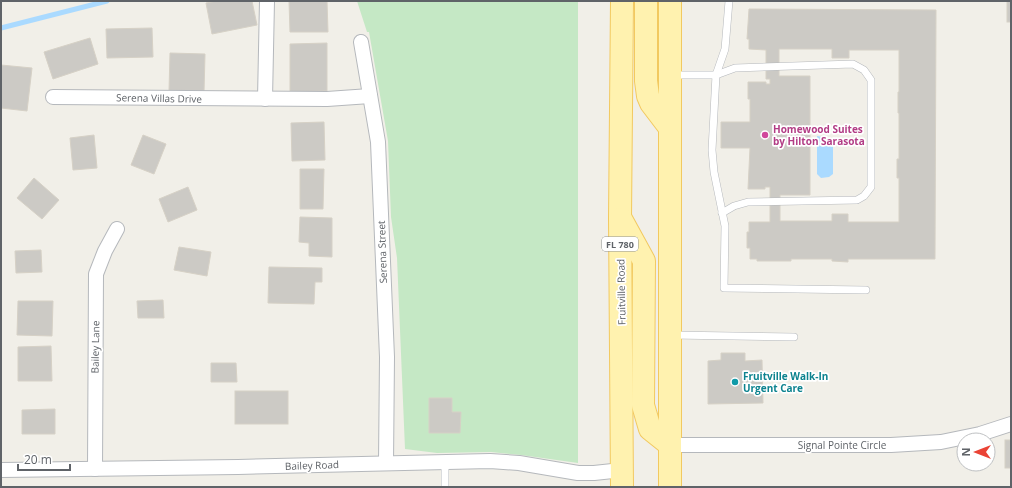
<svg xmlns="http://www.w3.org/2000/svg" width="1012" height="488" font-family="'Open Sans',sans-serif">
<rect width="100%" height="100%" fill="#f1efe8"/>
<!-- green -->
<path fill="#c5e8c5" d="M357 1H578V463L521 455 491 452 437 453 405 449 397 258 391 217 388 141 369 32H367Z"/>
<!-- water -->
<path fill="#aadaff" d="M817 136 823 137V141H833V174L829 177 821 178 817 174Z"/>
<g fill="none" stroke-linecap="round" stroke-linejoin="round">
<!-- stream -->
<path stroke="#aadaff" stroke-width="5" d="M1 28 107 1"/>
</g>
<!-- building -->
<g fill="#cccac5" stroke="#d6d1c6" fill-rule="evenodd">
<path d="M217 1H252L257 25 212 34 206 3Z"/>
<path d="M289 1H327L328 32H290Z"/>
<rect x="1007" y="1" width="4" height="21"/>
<path d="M749 9 936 10 935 259H848V262L832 261V259H791V261H757V259H750V248H747V232H749V222H770V187H765V189H748L750 148H721V122H750V99H748V82H766V84H770V79H766V50L749 49V39H747ZM779 49H832V58H849V50H899V92H898V113H899V159H897V178H899V222H848V214H832V221H780V195H810V76H779Z"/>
<path d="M152 28 153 57 107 58 106 29Z"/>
<path d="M90 38 98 64 53 79 44 52Z"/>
<path d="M327 43V91L290 92V44Z"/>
<path d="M170 53 205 54 204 92 169 91Z"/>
<path d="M1 65 32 68 27 111 1 108Z"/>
<path d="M324 122 325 160 292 161 291 123Z"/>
<path d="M94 135 97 168 73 170 70 138Z"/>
<path d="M143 135 166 144 154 174 131 165Z"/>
<path d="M300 169H324L323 209H300Z"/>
<path d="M34 178 59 200 42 219 17 198Z"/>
<path d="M188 187 197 210 168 222 159 199Z"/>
<path d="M300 217 332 218V257L309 256V243L299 242Z"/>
<path d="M179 247 211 252 207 276 174 270Z"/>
<path d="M41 250 42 272 16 273 15 251Z"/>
<path d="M269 267 322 268V282H315L314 304 268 303Z"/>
<path d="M163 300 164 318H138L137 301Z"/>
<path d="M18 301H53L52 336 17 335Z"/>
<path d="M51 346 52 381H18V347Z"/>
<path d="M721 353H745V361L762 360 763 403 708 404V361L721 360Z"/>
<path d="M211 363H236L237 382H211Z"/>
<rect x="235" y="391" width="53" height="33"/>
<path d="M429 398H452V412H461L460 433H429Z"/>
<path d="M55 409V434H22V410Z"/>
<rect x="1005" y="440" width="6" height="28"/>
</g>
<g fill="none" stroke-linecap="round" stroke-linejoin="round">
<!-- service casing -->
<g stroke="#b5b8bc" stroke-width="8">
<g id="service">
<path d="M729 1 725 49 716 75 712 150 714 172 725 226 724 288 866 290"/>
<path d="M673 75H716L735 68 853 64 864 70 871 80V187L864 196 857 200 748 202 734 206 722 213"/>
<path d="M672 335 794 337"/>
<path d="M445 487V462"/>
</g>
</g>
<!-- minor casing -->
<g stroke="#b5b8bc" stroke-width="16">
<g id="minor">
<path d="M361 42 378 142 387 357 386 463"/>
<path d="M53 97 327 99 370 96"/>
<path d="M265 99 267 1"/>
<path d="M670 445H891L941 442 980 434 1011 424"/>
<path d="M95 469 96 274 105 251 117 229"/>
<path d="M1 470 238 467 490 461 519 463 578 473H594L622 470"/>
</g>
</g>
<!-- primary casing -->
<g stroke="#f2c960" stroke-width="24">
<g id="primary">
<path d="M622 1 620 218 622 487"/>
<path d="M646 1V81L648 96 651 103 670 128"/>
<path d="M621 219 644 261 643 405 650 429 670 445"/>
<path d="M670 487V1"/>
</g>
</g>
<!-- service -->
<use href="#service" stroke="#fff" stroke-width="7"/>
<!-- minor -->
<use href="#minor" stroke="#fff" stroke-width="14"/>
<!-- primary -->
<use href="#primary" stroke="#fff2af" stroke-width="22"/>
</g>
<!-- markers -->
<circle fill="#d1479c" stroke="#fff" stroke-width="1.5" cx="765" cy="135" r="4"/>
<circle fill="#0f9aa8" stroke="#fff" stroke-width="1.5" cx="735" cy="382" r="4"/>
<g text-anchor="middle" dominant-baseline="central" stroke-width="3.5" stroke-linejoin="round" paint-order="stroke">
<!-- shield labels -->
<rect fill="#fff" stroke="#8f9295" stroke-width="1" x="602" y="237" width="36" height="14" rx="3"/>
<g font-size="9" font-weight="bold" fill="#5f6368">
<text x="620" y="244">FL 780</text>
</g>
<!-- street labels -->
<g font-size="10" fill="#5f6368" stroke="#fff">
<text transform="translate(159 98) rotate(1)">Serena Villas Drive</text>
<text transform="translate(382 252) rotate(-92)">Serena Street</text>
<text transform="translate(621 292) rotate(-91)">Fruitville Road</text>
<text transform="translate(95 347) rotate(-89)">Bailey Lane</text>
<text x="842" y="445">Signal Pointe Circle</text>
<text transform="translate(312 465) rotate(-2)">Bailey Road</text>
</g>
<!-- hotel labels -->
<g font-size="10" font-weight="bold" fill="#b23c85" stroke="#fff" text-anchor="start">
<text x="773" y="129">Homewood Suites<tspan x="773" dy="12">by Hilton Sarasota</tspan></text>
</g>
<!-- culture labels -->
<g font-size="10" font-weight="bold" fill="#0d838f" stroke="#fff" text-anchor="start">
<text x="743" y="376">Fruitville Walk-In<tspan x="743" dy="12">Urgent Care</tspan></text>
</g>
</g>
<!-- border -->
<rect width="1012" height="488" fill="none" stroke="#5f6368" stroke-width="4"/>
<!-- north arrow -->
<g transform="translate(976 452) rotate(270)"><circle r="19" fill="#ffffff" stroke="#bfc1c3"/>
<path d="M0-3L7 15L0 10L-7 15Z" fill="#ea4335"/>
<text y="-6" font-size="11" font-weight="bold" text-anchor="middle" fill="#5f6368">N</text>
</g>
<!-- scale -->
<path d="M18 464v6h52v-6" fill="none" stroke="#5f6368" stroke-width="2"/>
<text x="24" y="464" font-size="12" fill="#5f6368" stroke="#ffffff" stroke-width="3" paint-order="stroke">20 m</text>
</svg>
